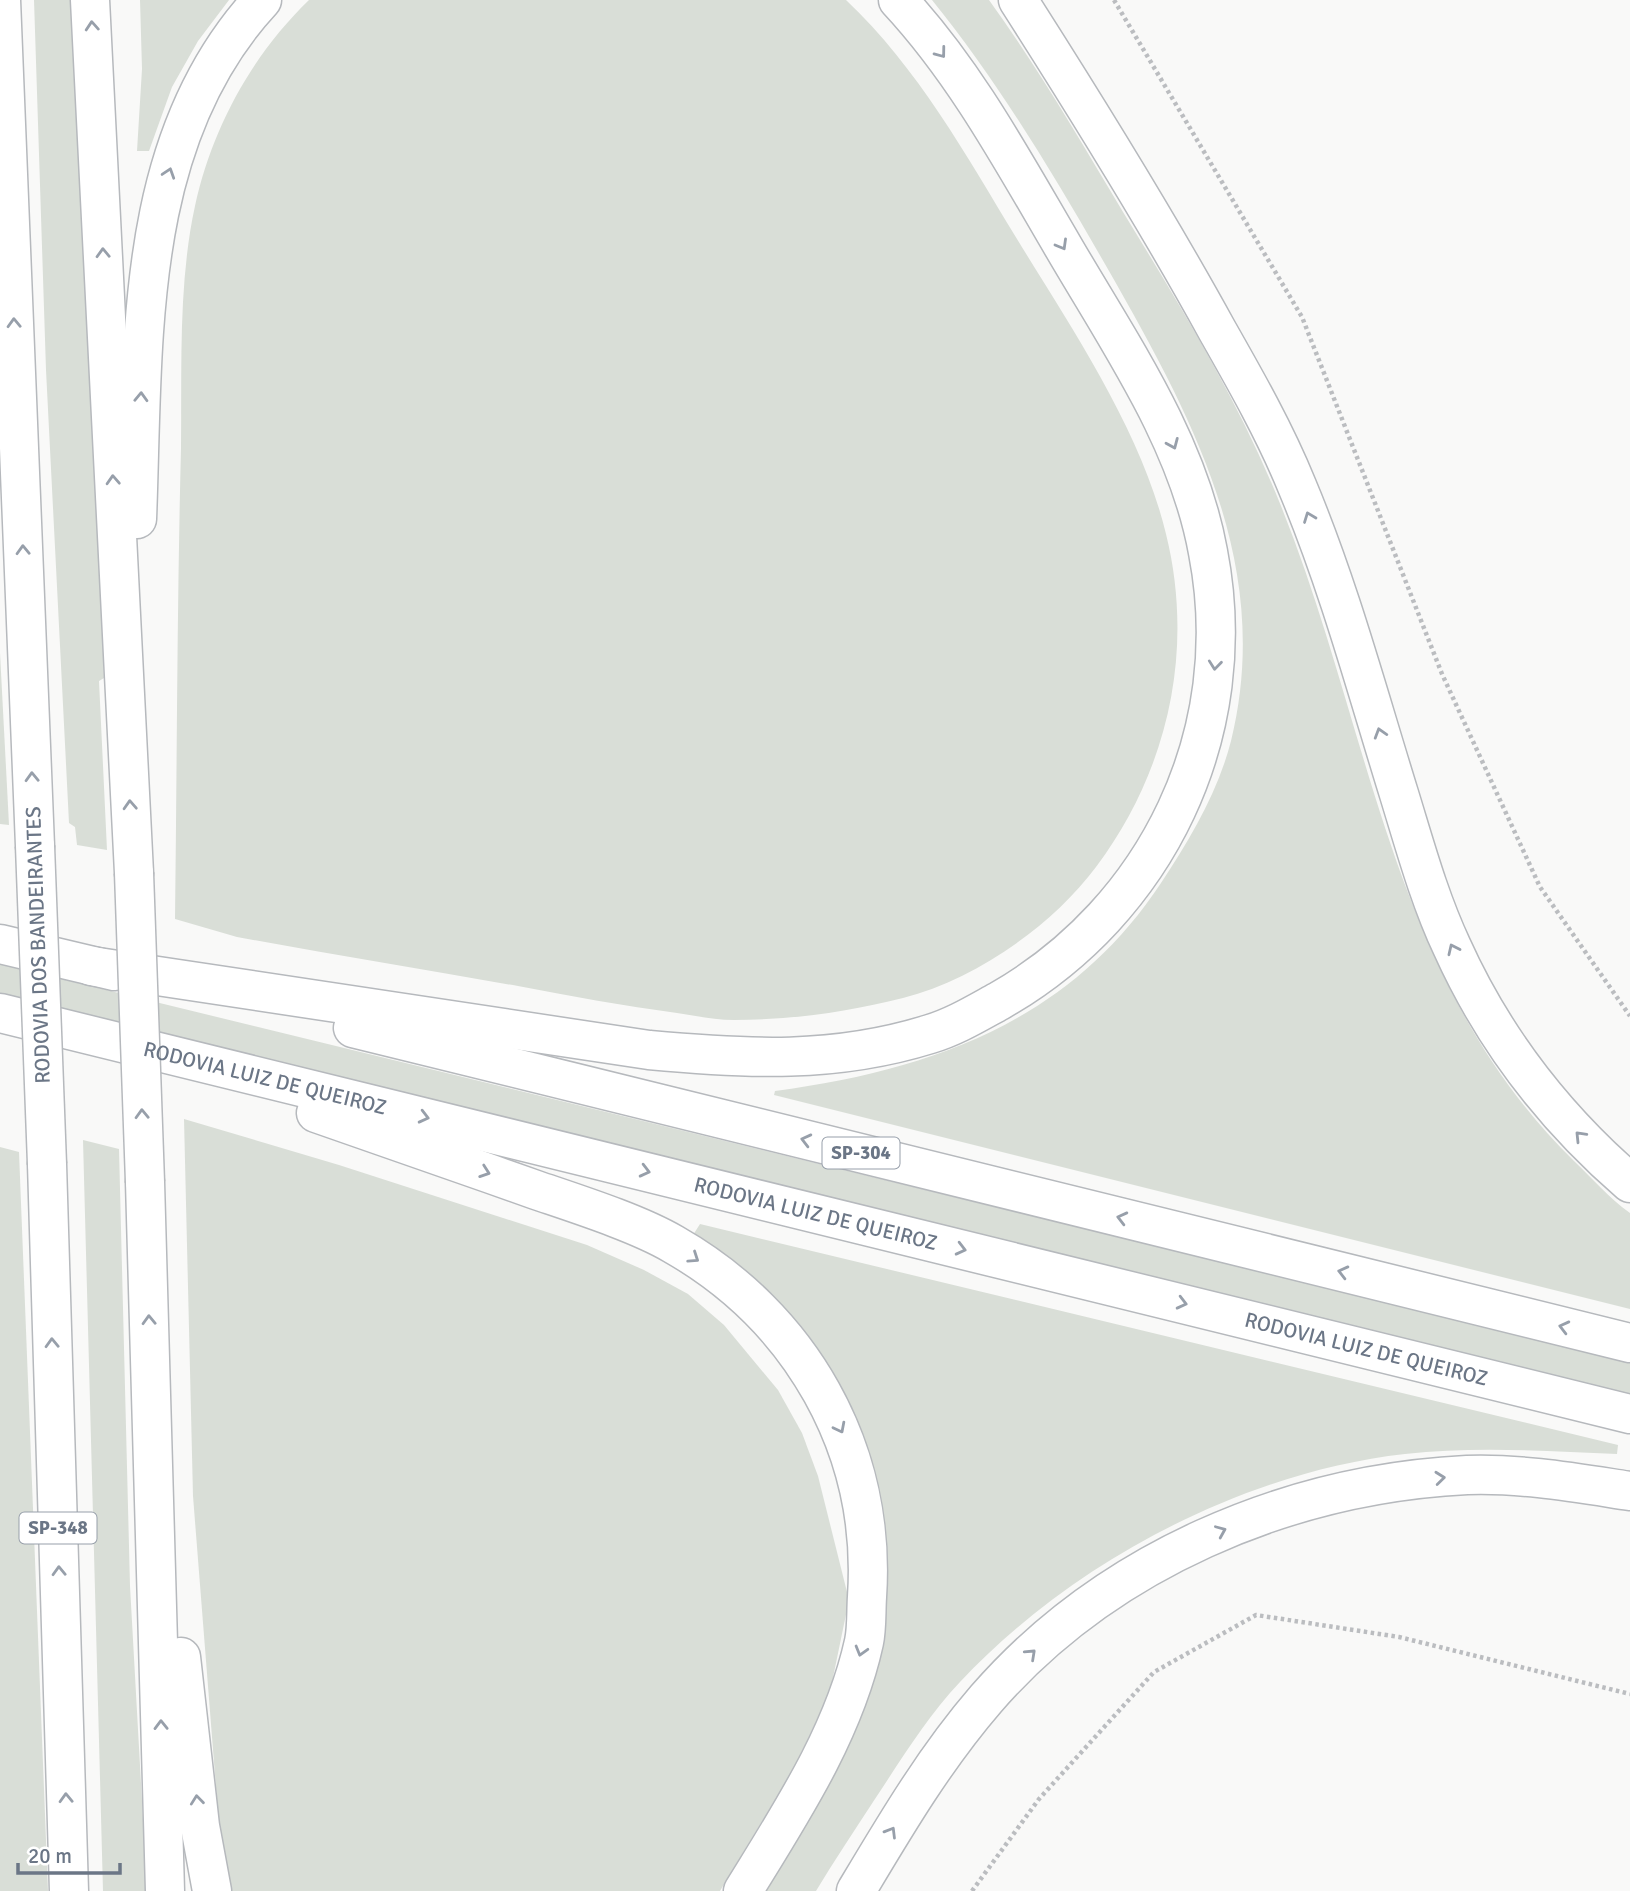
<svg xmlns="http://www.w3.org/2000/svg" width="1630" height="1891" font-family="Signika,sans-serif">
<rect width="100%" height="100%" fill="#f9f9f8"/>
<!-- green -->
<g fill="#d9ded7">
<path d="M34 0H79L104 678 99 681 107 850 77 845 75 827 69 823 46 370Z"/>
<path d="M140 0H229L198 41 172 87 149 151H137L142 69Z"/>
<path d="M309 0H846C918 68 966 155 1017 239 1072 329 1141 430 1166 534 1195 651 1168 771 1096 867 1052 926 976 979 903 998 848 1012 790 1020 734 1020 715 1020 696 1016 677 1013 624 1006 571 996 518 986 424 970 331 954 237 937L175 919C177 762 177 605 181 448 182 368 178 284 195 206 212 128 252 55 309 0Z"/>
<path d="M932 0H989C1038 68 1080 140 1123 212 1181 307 1240 403 1281 506 1372 732 1391 982 1574 1161 1592 1178 1609 1198 1630 1213V1309L774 1095 775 1091C932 1070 1070 1021 1161 883 1190 839 1218 792 1231 741 1274 566 1192 417 1109 271 1055 177 1000 84 932 0Z"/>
<path d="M0 653 9 825 0 824Z"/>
<path d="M0 964 1630 1362V1401L0 1000Z"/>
<path d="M184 1119 339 1165 587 1245 644 1270 688 1294 724 1325 778 1390 802 1433 818 1476 849 1600 830 1692 793 1770 720 1891H231L221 1851 193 1496Z"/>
<path d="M83 1140 119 1149 130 1586 147 1891H103Z"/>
<path d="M0 1147 19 1152 48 1891H0Z"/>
<path d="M700 1224 1618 1445 1617 1454C1546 1451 1475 1446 1405 1454 1243 1472 1071 1563 960 1682 926 1718 901 1760 873 1802 854 1831 834 1861 816 1891H764L864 1704 833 1376 801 1327 755 1279 693 1235Z"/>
</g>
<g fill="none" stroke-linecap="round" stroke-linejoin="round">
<!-- highway casing -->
<g stroke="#b6b9bd" stroke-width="41">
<g id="highway">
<path d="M1 0 35 846"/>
<path d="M90 0 134 873"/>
<path d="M1018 0C1087 108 1155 217 1217 330 1246 381 1275 432 1297 486 1339 586 1367 691 1399 794 1415 846 1429 898 1452 947 1493 1038 1555 1118 1630 1183"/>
<path d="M137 519C144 342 132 140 262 0"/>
<path d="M0 944 114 971"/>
<path d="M91 966 649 1050C747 1059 834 1064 930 1034 954 1027 977 1013 999 1001 1158 910 1243 732 1208 552 1188 441 1120 344 1064 248 1014 163 966 73 898 0"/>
<path id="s1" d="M0 1013 1630 1414"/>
<path d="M353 1028 1630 1343"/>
<path d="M316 1113C390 1139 463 1164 536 1190 577 1204 637 1223 673 1244 801 1317 877 1449 867 1597 866 1612 867 1628 864 1642 844 1733 791 1813 743 1891"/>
<path d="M47 1164 69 1891"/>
<path d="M145 1182 165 1891"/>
<path d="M181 1657 200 1826 212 1891"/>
<path d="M856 1891C896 1824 935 1758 986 1699 1106 1561 1287 1484 1467 1475 1521 1473 1577 1483 1630 1491"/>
</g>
</g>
<!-- path -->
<g stroke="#bbbdc0" stroke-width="4.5" stroke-dasharray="3.5 3.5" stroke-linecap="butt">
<path d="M1114 0 1302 317 1442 674 1540 887 1630 1016"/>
<path d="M972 1891 1039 1799 1154 1672 1256 1615 1399 1637 1630 1694"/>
</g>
<!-- highway -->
<use href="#highway" stroke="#fff" stroke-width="38"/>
<!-- highway-bridge casing -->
<g stroke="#b6b9bd" stroke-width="41" stroke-linecap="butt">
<g id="highway-bridge">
<path d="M35 846 47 1164"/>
<path d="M134 873 145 1182"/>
</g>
</g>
<!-- highway-bridge -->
<use href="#highway-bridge" stroke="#fff" stroke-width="38"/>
</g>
<!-- one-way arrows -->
<defs><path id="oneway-chevron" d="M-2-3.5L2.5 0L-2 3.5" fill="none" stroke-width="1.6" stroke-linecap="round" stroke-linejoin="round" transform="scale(1.75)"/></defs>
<g stroke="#979faa">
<use href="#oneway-chevron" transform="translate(92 26) rotate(-94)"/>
<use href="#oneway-chevron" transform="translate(941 53) rotate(53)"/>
<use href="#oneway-chevron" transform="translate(169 173) rotate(-72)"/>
<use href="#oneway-chevron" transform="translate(1062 245) rotate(60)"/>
<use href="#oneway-chevron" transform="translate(103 253) rotate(-92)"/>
<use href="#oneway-chevron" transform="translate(14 323) rotate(-92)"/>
<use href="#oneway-chevron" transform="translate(141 397) rotate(-88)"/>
<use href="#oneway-chevron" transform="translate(1173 444) rotate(67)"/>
<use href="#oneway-chevron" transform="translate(113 480) rotate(-93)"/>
<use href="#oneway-chevron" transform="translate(1309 517) rotate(-111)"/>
<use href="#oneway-chevron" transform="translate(23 550) rotate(-92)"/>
<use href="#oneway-chevron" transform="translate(1215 665) rotate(96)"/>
<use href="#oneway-chevron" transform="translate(1380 733) rotate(-107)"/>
<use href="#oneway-chevron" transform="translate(32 777) rotate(-92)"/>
<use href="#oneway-chevron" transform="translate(130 805) rotate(-93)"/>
<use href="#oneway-chevron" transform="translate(1453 949) rotate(-115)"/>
<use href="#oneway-chevron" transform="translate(142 1114) rotate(-92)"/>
<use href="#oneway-chevron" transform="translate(424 1117) rotate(14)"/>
<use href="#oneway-chevron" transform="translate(1580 1136) rotate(-134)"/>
<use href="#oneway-chevron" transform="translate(806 1140) rotate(-166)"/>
<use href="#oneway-chevron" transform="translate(645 1171) rotate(14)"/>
<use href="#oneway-chevron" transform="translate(485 1172) rotate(19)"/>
<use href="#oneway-chevron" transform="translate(1122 1218) rotate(-166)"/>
<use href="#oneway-chevron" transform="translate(961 1249) rotate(14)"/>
<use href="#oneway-chevron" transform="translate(694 1258) rotate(34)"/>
<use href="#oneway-chevron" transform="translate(1343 1272) rotate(-166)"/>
<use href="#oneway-chevron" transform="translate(1182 1303) rotate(14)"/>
<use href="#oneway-chevron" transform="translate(149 1320) rotate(-92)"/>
<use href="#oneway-chevron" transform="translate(1564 1327) rotate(-166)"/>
<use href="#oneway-chevron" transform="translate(52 1343) rotate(-92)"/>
<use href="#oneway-chevron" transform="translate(840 1428) rotate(63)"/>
<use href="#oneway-chevron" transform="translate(1440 1478) rotate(-6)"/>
<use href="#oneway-chevron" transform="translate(1221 1531) rotate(-23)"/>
<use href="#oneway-chevron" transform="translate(59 1571) rotate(-92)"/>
<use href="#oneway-chevron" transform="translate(861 1651) rotate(106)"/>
<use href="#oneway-chevron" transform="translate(1031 1654) rotate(-43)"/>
<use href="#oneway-chevron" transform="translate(161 1725) rotate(-91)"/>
<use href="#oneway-chevron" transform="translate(66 1798) rotate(-92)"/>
<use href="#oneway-chevron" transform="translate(197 1800) rotate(-96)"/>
<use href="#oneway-chevron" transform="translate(891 1832) rotate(-59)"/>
</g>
<g text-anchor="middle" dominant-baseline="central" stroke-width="7" stroke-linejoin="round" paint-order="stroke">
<!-- shield labels -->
<g fill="#fff" stroke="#979faa" stroke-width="2">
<rect x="822.5" y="1137.5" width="77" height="31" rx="5"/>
<rect x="19.5" y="1512.5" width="77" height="31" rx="5"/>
</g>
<g font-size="19" font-weight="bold" fill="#6b7686">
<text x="861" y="1153">SP-304</text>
<text x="58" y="1528">SP-348</text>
</g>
<!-- street labels -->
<g font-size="21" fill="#6b7686" stroke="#fff">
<text transform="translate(38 945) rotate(-92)">RODOVIA DOS BANDEIRANTES</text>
<text stroke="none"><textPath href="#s1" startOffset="273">RODOVIA LUIZ DE QUEIROZ</textPath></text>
<text stroke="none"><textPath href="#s1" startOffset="840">RODOVIA LUIZ DE QUEIROZ</textPath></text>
<text stroke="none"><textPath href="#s1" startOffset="1407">RODOVIA LUIZ DE QUEIROZ</textPath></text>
</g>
</g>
<!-- scale -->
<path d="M18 1863v10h102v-10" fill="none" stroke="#6b7686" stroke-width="3.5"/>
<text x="28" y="1863" font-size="21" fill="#6b7686" stroke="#ffffff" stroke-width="5" paint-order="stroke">20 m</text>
</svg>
